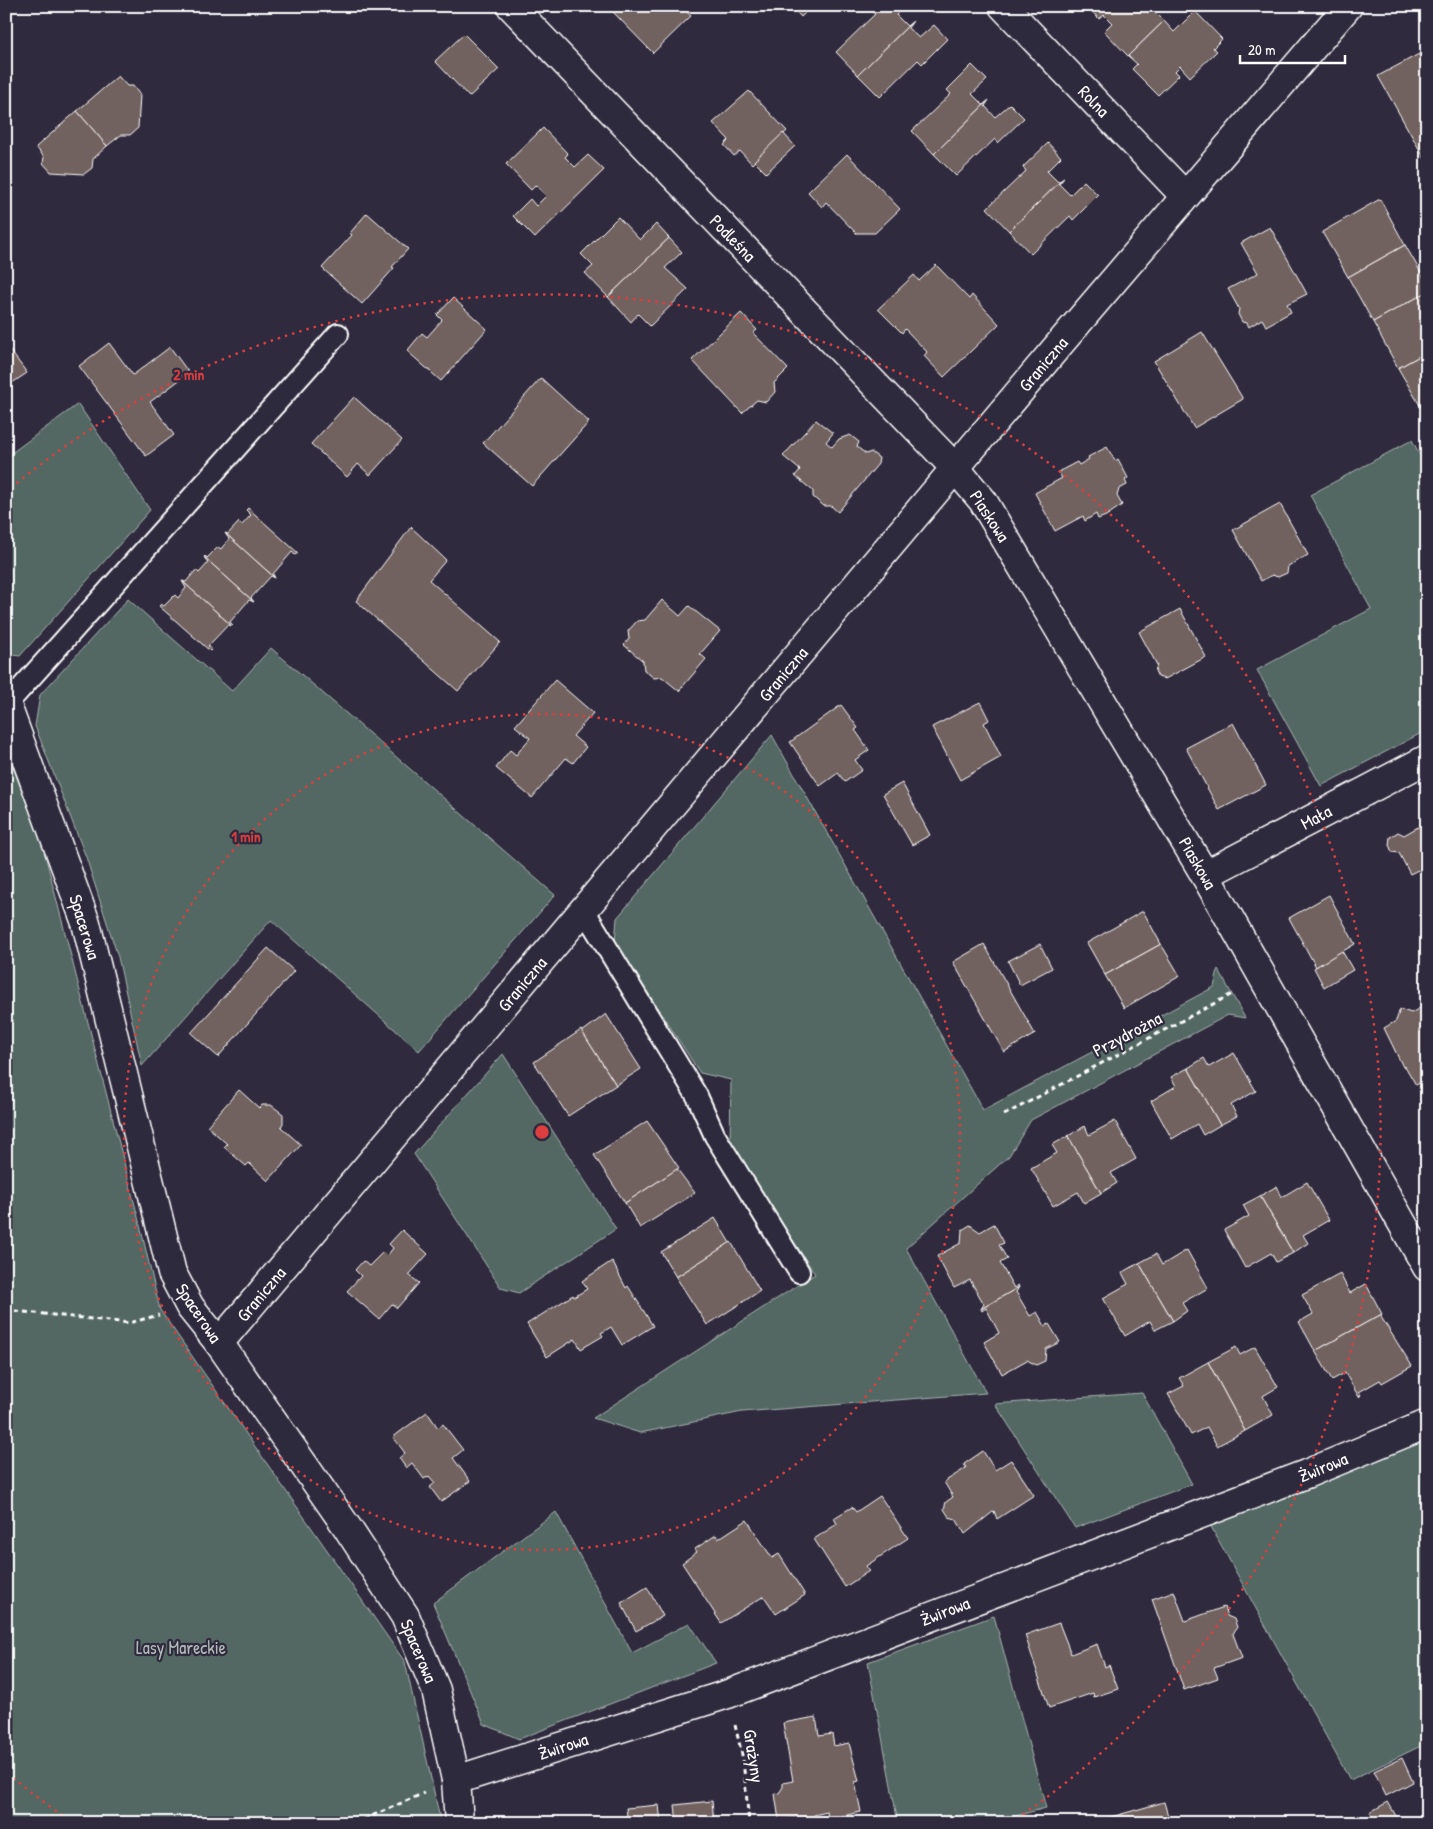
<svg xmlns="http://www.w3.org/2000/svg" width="1433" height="1829" font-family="'Patrick Hand',sans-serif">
<rect width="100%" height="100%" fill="#2f2a3d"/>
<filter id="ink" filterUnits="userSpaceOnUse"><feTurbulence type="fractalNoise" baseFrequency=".02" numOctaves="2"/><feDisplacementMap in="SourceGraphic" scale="10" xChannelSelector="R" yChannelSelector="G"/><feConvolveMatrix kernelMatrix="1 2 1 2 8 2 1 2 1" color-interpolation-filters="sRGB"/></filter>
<g filter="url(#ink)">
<!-- green -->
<g fill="#536863" stroke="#a9b4b1">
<path d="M78 404 150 510 20 656 6 654V457Z"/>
<path d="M1412 440 1427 468V730L1321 786 1257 670 1371 609 1310 495Z"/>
<path d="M128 599 232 691 271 648 555 895 419 1051 271 920 142 1066 118 957 86 857 35 726 40 695Z"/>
<path d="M772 735 983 1110 1214 987 1218 969 1245 1018 1228 1015 1031 1120 1009 1156 906 1248 986 1393 742 1412 640 1433 593 1418 815 1274 730 1144 731 1080 700 1073 615 942 617 918Z"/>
<path d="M6 749 42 843 139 1221 160 1310 405 1662 441 1823H6Z"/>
<path d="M503 1054 616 1229 519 1293 501 1288 414 1154Z"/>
<path d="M1142 1393 1192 1484 1075 1528 995 1404Z"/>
<path d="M1427 1440V1743L1350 1780 1209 1523Z"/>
<path d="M556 1512 632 1653 689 1623 716 1663 519 1739 484 1724 433 1603Z"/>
<path d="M994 1616 1046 1808 988 1823H898L868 1662Z"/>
</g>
<!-- building -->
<g fill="#72625f" stroke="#fff">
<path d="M619 6H681L691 16 653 53 613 12Z"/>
<path d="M791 6H812L801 17Z"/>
<path d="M875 6H904L896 15 907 26 913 21 858 75 836 52 875 14 871 11Z"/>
<path d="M1087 6H1149L1164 21 1128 56 1104 31 1112 23 1104 15 1099 19Z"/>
<path d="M1195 11 1222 39 1213 48 1217 51 1190 77 1180 66 1175 71 1179 75 1158 95 1132 69 1137 64 1128 56 1164 21 1174 32Z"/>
<path d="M913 21 908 28 919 38 934 25 947 39 922 64 918 60 880 97 858 75Z"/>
<path d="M464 34 499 69 469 97 435 61Z"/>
<path d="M1419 54 1427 69V163L1378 76Z"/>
<path d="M972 65 987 80 972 94 983 105 989 100 934 154 912 131 951 94 947 90Z"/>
<path d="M118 76 127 86H133L140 95 138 128 130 135H121L107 146 77 111Z"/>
<path d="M749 91 787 131 752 164 740 151 734 156 724 145 729 140 713 123Z"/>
<path d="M989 100 985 106 995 117 1010 104 1024 118 998 143 995 139 956 176 934 154Z"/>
<path d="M77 111 107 146 93 159 92 168 84 174 51 172 43 163 44 157 36 147Z"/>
<path d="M543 128 568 154 565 157 575 167 588 155 604 170 535 238 513 216 530 199 536 206 546 196 536 185 531 190 506 164Z"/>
<path d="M783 133 795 146 766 173 754 161Z"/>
<path d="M1048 143 1061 157 1047 171 1058 182 1064 178 1009 231 987 208 1026 171 1023 167Z"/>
<path d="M847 154 900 209 875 233H856L826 202 822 207 808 192Z"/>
<path d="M1064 178 1059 184 1070 195 1084 181 1098 195 1073 220 1070 216 1031 254 1009 231Z"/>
<path d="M1380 199 1405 245 1348 277 1322 232Z"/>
<path d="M367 213 408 249 392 267 394 268 362 304 322 268 352 235 350 233Z"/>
<path d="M618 217 640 240 656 224 669 238 608 297 585 273 593 266 581 254Z"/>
<path d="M1270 227 1307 294 1287 304 1291 312 1266 326 1262 319 1249 327 1247 323 1242 322 1238 314 1239 309 1228 289 1258 273 1241 243Z"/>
<path d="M669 238 682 252 665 268 688 289 650 326 638 314 631 322 608 297Z"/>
<path d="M1405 245 1427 283V292L1373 322 1348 277Z"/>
<path d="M936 265 969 299 972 295 999 324 944 377 924 356 927 352 905 329 902 333 878 309 914 275 919 281Z"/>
<path d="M1427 292V352L1398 368 1373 322Z"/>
<path d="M453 298 487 329 441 381 407 351 422 333 427 337 442 320 437 315Z"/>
<path d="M741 313 757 330 753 333 788 369 774 383 775 392 766 402 757 400 742 413 692 360Z"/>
<path d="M1202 332 1243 399 1194 428 1154 361Z"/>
<path d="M109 343 133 375 170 347 189 373 150 402 174 435 146 456 79 366Z"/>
<path d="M6 345 27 373 6 387Z"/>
<path d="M1427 352V413L1425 414 1398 368Z"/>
<path d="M541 378 589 422 532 486 483 443Z"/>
<path d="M354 397 402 440 370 475 358 464 347 477 311 444Z"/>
<path d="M816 420 833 433 826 442 832 447 839 439 850 435 859 442 857 447 866 454 871 452 879 458 878 464 838 512 831 506H824L813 497V491L795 476 800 470 783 456Z"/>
<path d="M1107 447 1115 461 1118 459 1128 478 1125 480 1127 485 1119 489 1117 496 1122 505 1106 516 1098 519 1096 514 1085 521 1083 516 1055 531 1035 493 1062 478 1058 472 1077 462 1079 465 1089 459 1088 457Z"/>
<path d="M1280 504 1308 555 1288 566 1287 573 1278 577 1272 575 1261 581 1233 530Z"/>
<path d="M248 508 298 553 295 555 292 552 273 574 275 578 225 533 228 534 239 522 242 525 251 515 246 510Z"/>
<path d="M411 527 446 560 429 580 500 642 458 691 356 601Z"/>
<path d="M225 533 275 578 271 576 251 598 254 602 204 557 205 556 207 558 218 547 221 549 229 539Z"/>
<path d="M204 557 254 602 249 600 230 622 233 625 232 626 182 581 186 582 196 570 199 573 208 563Z"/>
<path d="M182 581 232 626 228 625 208 646 212 649 210 651 159 606 161 604 164 606 175 595 178 598 186 588Z"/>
<path d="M662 600 680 616 689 606 720 631 700 654 706 659 679 691 662 677 654 678 644 670 643 661 624 645 629 639 628 631 637 621 645 620Z"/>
<path d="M1180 609 1206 657 1165 679 1158 677 1155 671 1157 665 1139 632Z"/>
<path d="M555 680 593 713 573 736 586 747 573 763 566 758 532 798 496 768 510 750 516 755 530 738 515 726Z"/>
<path d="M980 702 989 720 984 723 1001 757 960 780 932 727Z"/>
<path d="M841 705 858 728 855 730 869 750 855 760 862 770 845 782 838 773 820 786 790 742Z"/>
<path d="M1233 723 1266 785 1219 810 1186 748Z"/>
<path d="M902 783 930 835 912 845 883 794Z"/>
<path d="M1427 822V877L1424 872 1418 870 1410 874 1399 853 1392 852 1389 845 1390 837 1398 832 1404 835Z"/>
<path d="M1329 895 1355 944 1316 967 1289 918Z"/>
<path d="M1143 911 1161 944 1105 975 1087 943Z"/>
<path d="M984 944 1035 1034 1004 1052 953 962Z"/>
<path d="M1040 944 1052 968 1020 985 1008 961Z"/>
<path d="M1161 944 1180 976 1124 1008 1105 975Z"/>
<path d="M268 948 294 971 218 1057 191 1033Z"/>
<path d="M1342 951 1353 970 1324 987 1314 968Z"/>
<path d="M1424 1006 1427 1011V1079L1416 1085 1405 1066 1403 1067 1384 1028 1396 1021 1400 1009 1411 1013Z"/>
<path d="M606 1014 641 1069 616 1085 582 1032Z"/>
<path d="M581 1030 616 1085 568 1116 534 1062Z"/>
<path d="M1234 1053 1256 1091 1231 1105 1237 1116 1220 1125 1188 1068 1204 1058 1209 1067Z"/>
<path d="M1188 1068 1220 1125 1203 1135 1197 1124 1172 1139 1151 1101 1176 1086 1171 1077Z"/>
<path d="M239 1090 259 1108 262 1105H271L283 1114V1123L281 1127 301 1145 268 1181 249 1163 246 1166 224 1147 227 1144 207 1126Z"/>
<path d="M647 1121 679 1168 625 1203 594 1155Z"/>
<path d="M1115 1121 1136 1159 1111 1173 1117 1183 1101 1193 1068 1136 1085 1126 1089 1135Z"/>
<path d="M1068 1136 1101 1193 1084 1203 1078 1192 1053 1206 1031 1168 1057 1153 1052 1145Z"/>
<path d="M677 1169 695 1193 640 1228 625 1203Z"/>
<path d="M1307 1182 1329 1220 1303 1235 1308 1243 1293 1253 1260 1196 1277 1186 1282 1197Z"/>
<path d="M1260 1196 1293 1253 1276 1262 1271 1253 1245 1268 1224 1230 1249 1216 1243 1205Z"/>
<path d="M715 1218 730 1243 676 1277 661 1252Z"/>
<path d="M994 1224 1004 1243 999 1245 1007 1259 1000 1263 1014 1288 1018 1285 1019 1287 981 1309 984 1304 970 1280 954 1288 937 1256 961 1243 962 1230 970 1225 980 1232Z"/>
<path d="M402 1230 428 1254 409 1275 419 1283 397 1308 392 1304 379 1319 347 1291 361 1276 355 1270 363 1261 369 1266 383 1252 387 1256 393 1248 389 1244Z"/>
<path d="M731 1242 760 1291 707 1325 676 1277Z"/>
<path d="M1187 1250 1208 1288 1182 1303 1187 1311 1173 1321 1139 1263 1156 1254 1162 1265Z"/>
<path d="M612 1261 626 1288 628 1286 653 1326 622 1345 611 1327 601 1333 603 1336 581 1349 575 1339 547 1357 527 1324 573 1295 574 1297 587 1289 582 1281Z"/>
<path d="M1139 1263 1173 1321 1155 1330 1150 1321 1125 1336 1103 1298 1128 1284 1122 1273Z"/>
<path d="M1340 1274 1350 1293 1366 1284 1382 1314 1315 1351 1299 1322 1313 1314 1302 1295Z"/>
<path d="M1019 1287 1016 1292 1030 1316 1037 1312 1045 1326 1049 1324 1060 1342 1046 1349 1045 1361 1036 1365 1027 1360 1002 1374 984 1342 999 1333 986 1308 982 1311 981 1309Z"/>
<path d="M1382 1314 1381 1317 1412 1366 1382 1383 1380 1380 1359 1392 1361 1395 1359 1397 1345 1373 1332 1380 1315 1351Z"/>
<path d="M1236 1347 1240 1355 1255 1347 1278 1387 1263 1396 1273 1415 1245 1431 1208 1362Z"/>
<path d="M1208 1362 1245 1431 1217 1446 1207 1427 1191 1435 1168 1394 1184 1386 1179 1378Z"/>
<path d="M427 1412 438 1428 443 1424 463 1450 453 1458 470 1481 441 1502 430 1487 435 1483 429 1476 424 1479 412 1463 406 1468 399 1458 405 1453 393 1437Z"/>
<path d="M983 1451 995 1470 1011 1460 1034 1495 997 1519 994 1511 965 1534 956 1519 949 1517 944 1509 946 1502 953 1497 944 1482 966 1468 964 1464Z"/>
<path d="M880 1496 908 1538 866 1566 869 1571 845 1587 814 1539 837 1524 834 1518 852 1507 856 1512Z"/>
<path d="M747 1520 772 1558 779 1554 805 1595 776 1614 764 1596 721 1623 682 1563 697 1552 695 1549 716 1535 718 1539Z"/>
<path d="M647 1587 663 1616 636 1631 621 1603Z"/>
<path d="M1174 1591 1185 1621 1224 1607 1227 1616 1234 1619 1237 1627 1233 1634 1242 1658 1214 1668 1218 1678 1184 1690 1152 1599Z"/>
<path d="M1059 1623 1071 1654 1097 1644 1105 1667 1109 1665 1118 1689 1094 1697 1093 1693 1049 1708 1025 1635Z"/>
<path d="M816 1717 819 1736 832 1734 834 1746 849 1743 859 1781 855 1782 861 1812 828 1819 827 1812 814 1815 810 1821 803 1823 795 1818 779 1820 775 1794 779 1793 783 1787V1783L793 1781 783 1723Z"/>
<path d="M1402 1758 1413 1782 1386 1796 1374 1771Z"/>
<path d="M712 1801 714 1823H677L675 1805Z"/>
<path d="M1164 1802 1170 1823H1090Z"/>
<path d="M1388 1802 1400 1823H1375L1370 1812Z"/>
<path d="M659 1805 661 1823H628L626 1808Z"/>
</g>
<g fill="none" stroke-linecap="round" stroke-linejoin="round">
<!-- service casing -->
<g stroke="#fff" stroke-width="24">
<g id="service">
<path d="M7 704 338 334"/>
<path d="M584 910 697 1096 715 1136 799 1272"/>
</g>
</g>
<!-- minor casing -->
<g stroke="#fff" stroke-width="31">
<g id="minor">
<path d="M511 6 956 469 983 501 1205 875 1427 1267"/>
<path d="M1003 6 1185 196"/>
<path d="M6 703 86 923 172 1273 190 1307 219 1343 347 1527 405 1616 436 1690 456 1780 459 1823"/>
<path d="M1205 875 1427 759"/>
<path d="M219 1343 1057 347 1348 6"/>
<path d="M456 1780 728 1694 1306 1474 1427 1424"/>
</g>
</g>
<!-- path -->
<g stroke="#fff" stroke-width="3" stroke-dasharray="5 4" stroke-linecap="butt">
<path d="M1004 1115 1234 993"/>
<path d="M6 1310 129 1323 159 1315"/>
<path d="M735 1725 743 1759 749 1823"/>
<path d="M356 1823 424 1793"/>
</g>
<!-- service -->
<use href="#service" stroke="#2f2a3d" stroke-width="20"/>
<!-- minor -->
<use href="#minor" stroke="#2f2a3d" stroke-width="28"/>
</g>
</g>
<!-- distance rings -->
<g fill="none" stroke="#da3e3e" stroke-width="2.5" stroke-dasharray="2.5 5">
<circle cx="542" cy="1132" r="418"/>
<path d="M69 1820A835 835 0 0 1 11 1776M11 488A835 835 0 1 1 1015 1820"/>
</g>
<g text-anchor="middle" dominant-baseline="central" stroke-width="4.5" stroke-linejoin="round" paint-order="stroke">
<!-- street labels -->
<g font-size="18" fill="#fff" stroke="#2f2a3d">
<text transform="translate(1094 101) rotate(46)">Rolna</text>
<text transform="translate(733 238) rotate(46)">Podleśna</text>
<text transform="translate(1043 364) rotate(-50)">Graniczna</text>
<text transform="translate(990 516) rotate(57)">Piaskowa</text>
<text transform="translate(783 674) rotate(-50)">Graniczna</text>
<text transform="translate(1316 817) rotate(-28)">Mała</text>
<text transform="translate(1198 863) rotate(60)">Piaskowa</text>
<text transform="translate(85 927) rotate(73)">Spacerowa</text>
<text transform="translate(522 984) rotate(-50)">Graniczna</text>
<text transform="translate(1127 1034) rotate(-28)">Przydrożna</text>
<text transform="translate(261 1294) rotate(-50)">Graniczna</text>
<text transform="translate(199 1313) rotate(56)">Spacerowa</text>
<text transform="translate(1323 1467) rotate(-22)">Żwirowa</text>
<text transform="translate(945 1611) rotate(-21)">Żwirowa</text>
<text transform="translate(419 1651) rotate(67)">Spacerowa</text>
<text transform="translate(563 1746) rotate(-18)">Żwirowa</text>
<text transform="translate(754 1756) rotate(81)">Grażyny</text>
</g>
<!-- park labels -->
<g font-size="18" fill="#b2bbb9" stroke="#2f2a3d">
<text x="181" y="1647">Lasy Mareckie</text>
</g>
</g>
<circle cx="542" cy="1132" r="8" fill="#da3e3e" stroke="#2f2a3d" stroke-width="2.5"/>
<g font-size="15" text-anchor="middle" font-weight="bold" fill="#da3e3e" stroke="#2f2a3d" stroke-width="4.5" stroke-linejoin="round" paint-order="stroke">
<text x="189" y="380">2 min</text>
<text x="246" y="842">1 min</text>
</g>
<!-- margin -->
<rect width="1433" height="1829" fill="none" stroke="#2f2a3d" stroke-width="25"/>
<rect x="12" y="12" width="1408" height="1804" fill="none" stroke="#fff" stroke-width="2" filter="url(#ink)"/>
<!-- scale -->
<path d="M1240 55v8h105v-8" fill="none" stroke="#ffffff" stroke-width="2.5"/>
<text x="1248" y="55" font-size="15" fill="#ffffff" stroke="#2f2a3d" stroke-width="4" paint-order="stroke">20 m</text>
</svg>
